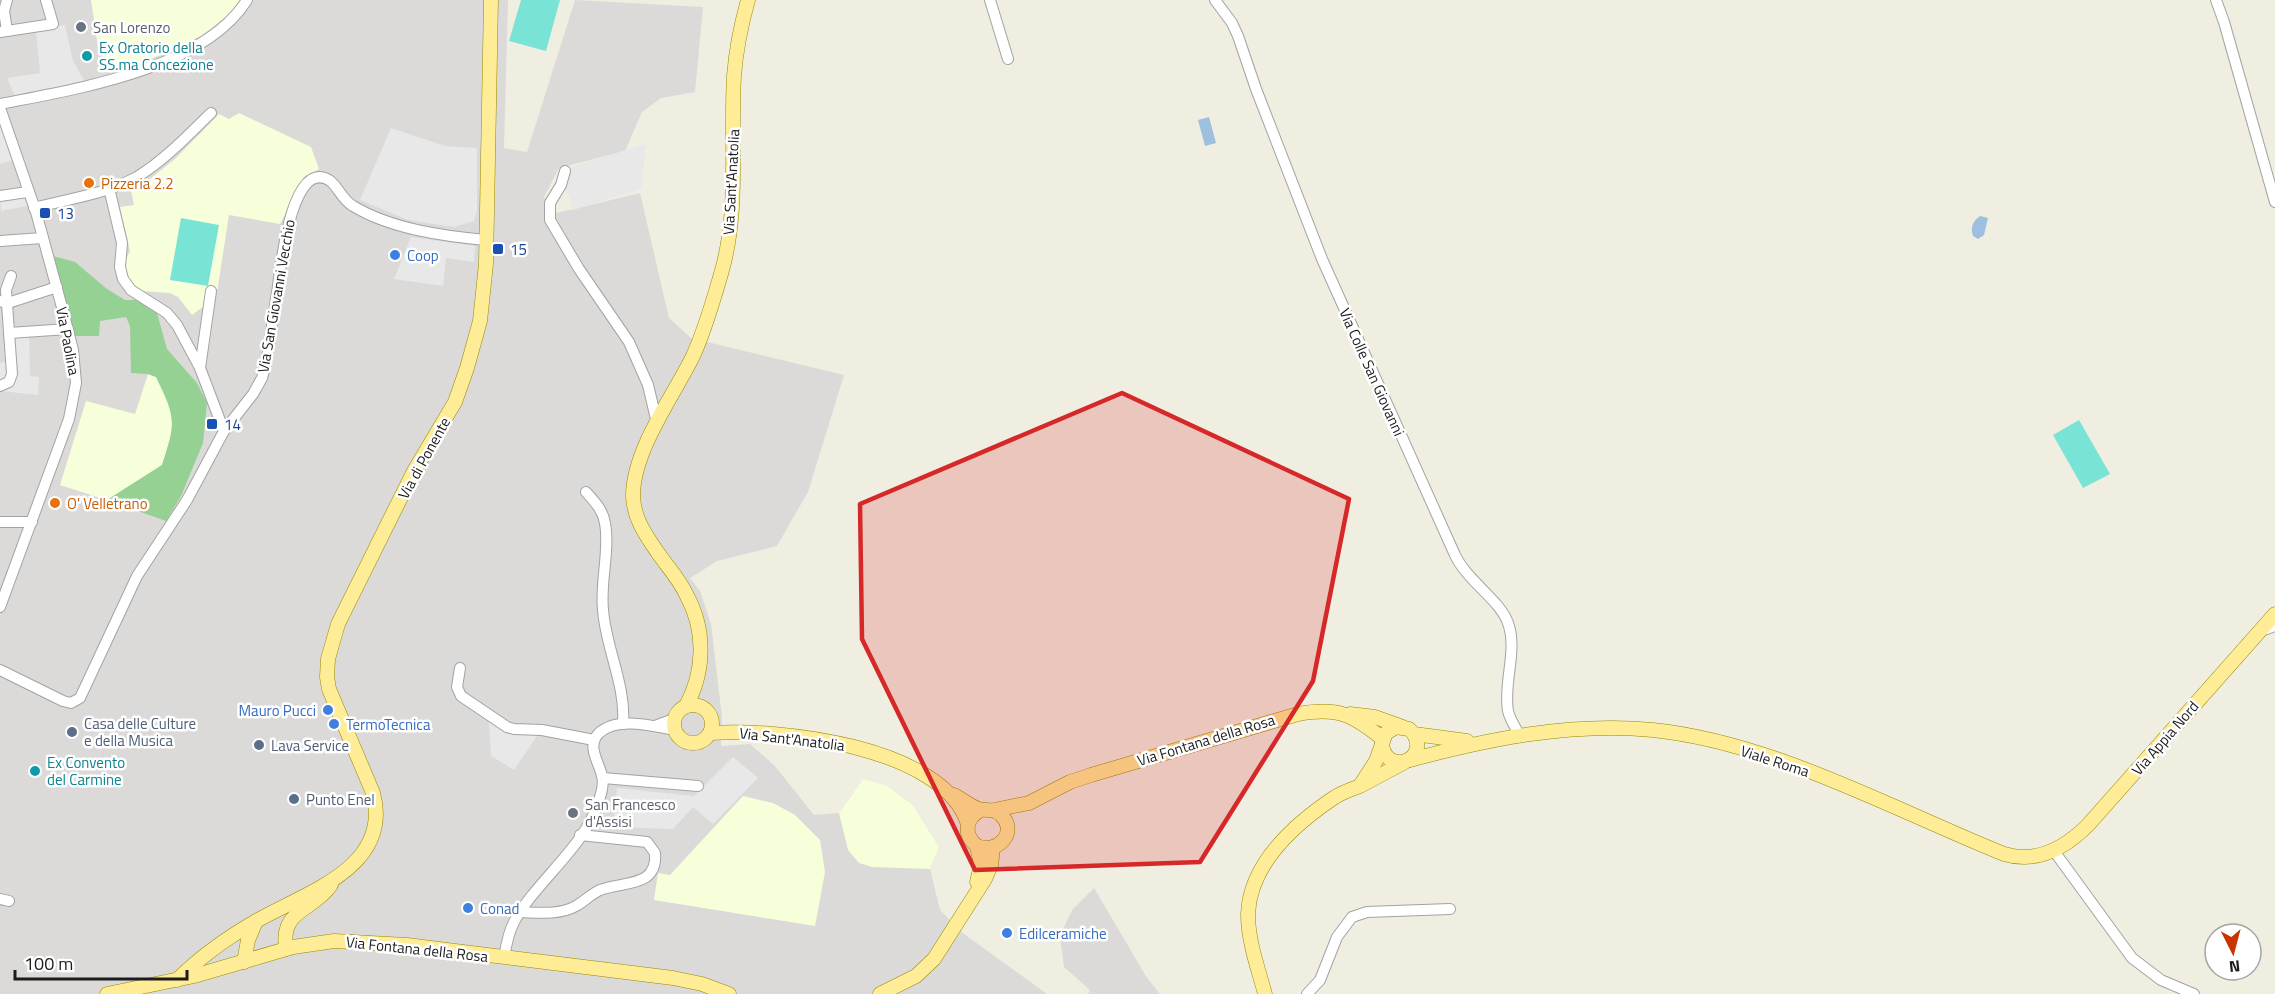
<svg xmlns="http://www.w3.org/2000/svg" width="2275" height="994" font-family="'Titillium Web',sans-serif">
<rect width="100%" height="100%" fill="#efeee1"/>
<!-- residential -->
<g fill="#dbdad9">
<path d="M0 0H508L504 148 527 152 575 0 703 7 695 92 661 98 642 112 625 151 559 168 544 197 557 213 640 193 669 318 691 338 844 375 808 492 777 546 717 561 690 578 700 591 711 624 722 717 721 746 750 744 774 765 814 815 839 813 863 779 886 785 913 805 939 847 930 869 940 910 964 934 1047 994H0Z"/>
<path d="M1094 888 1147 978 1160 994H1088L1090 990 1064 967 1060 936 1072 910Z"/>
</g>
<!-- education -->
<g fill="#f6ffda">
<path d="M91 0H241L230 14 201 36 129 69 122 60 111 70 98 47Z"/>
<path d="M239 113 311 147 319 169 304 177 280 224 229 215 217 292 206 290 204 306 192 315 178 297 170 293 141 291 128 280 125 262 130 251 120 207 134 205 131 190 139 188 176 158 219 114 229 119Z"/>
<path d="M148 374 156 377 170 406 173 430 162 465 107 500 60 485 86 401 135 414Z"/>
<path d="M863 779 886 785 913 805 939 847 930 869 872 867 859 863 848 850 839 813Z"/>
<path d="M743 796 773 803 795 815 820 840 825 872 815 926 654 900 658 873 670 875Z"/>
</g>
<!-- forest -->
<path fill="#95d193" d="M53 256 75 262 107 289 125 300H136L157 313 167 349 197 383 207 403 203 443 181 496 166 521 107 500 162 465C176 422 176 418 156 377L148 374 131 373 130 326 126 317 100 321 99 336H75Z"/>
<!-- pitch -->
<g fill="#79e4d6">
<path d="M521 0H560L546 51 509 41Z"/>
<path d="M181 218 219 225 208 286 170 280Z"/>
<path d="M2079 420 2110 474 2083 488 2053 435Z"/>
</g>
<!-- parking -->
<g fill="#e8e8e8">
<path d="M65 25 73 61 86 83 15 96 7 78 40 73 36 30Z"/>
<path d="M0 128H2L13 160 0 164Z"/>
<path d="M391 128 445 146 477 148V211L474 221 454 227 408 220 360 200Z"/>
<path d="M646 144 641 189 573 210 561 170Z"/>
<path d="M21 189 27 206 1 211 0 193Z"/>
<path d="M411 237 475 246 474 262 446 258 443 286 394 279Z"/>
<path d="M29 329 30 376 39 377 38 395 0 391V363L5 362 4 330Z"/>
<path d="M489 722 507 734 533 733 537 736 514 770 491 756Z"/>
<path d="M733 757 758 778 713 824 693 807 673 829 613 827 617 788 694 796Z"/>
</g>
<!-- water -->
<g fill="#9ec0e0">
<path d="M1209 117 1216 143 1205 146 1198 120Z"/>
<path d="M1980 216 1988 218 1984 235 1978 239 1973 236C1970 227 1973 221 1980 216Z"/>
</g>
<g fill="none" stroke-linecap="round" stroke-linejoin="round">
<!-- minor casing -->
<g stroke="#a3a3a3" stroke-width="12">
<g id="minor">
<path d="M7 0 4 11 7 31"/>
<path d="M990 0 1008 59"/>
<path d="M1215 0 1232 23 1238 36 1256 89 1322 259 1455 555C1468 582 1500 600 1508 623 1518 651 1503 682 1508 711 1510 720 1516 728 1520 736"/>
<path d="M2216 0 2224 22 2275 202"/>
<path d="M0 32 53 24 46 0"/>
<path d="M0 104C75 89 203 70 247 0"/>
<path d="M0 108 36 212 63 311 73 350 76 383 69 419 0 607"/>
<path d="M565 171 561 185 550 203V220L579 269 629 342 648 385 657 423"/>
<path d="M109 188 122 243 120 267 123 279 131 290 167 313 177 325 200 368 224 431"/>
<path d="M0 196 27 192"/>
<path d="M34 208C67 199 106 194 137 177 165 160 188 135 211 113"/>
<path d="M0 241 43 238"/>
<path d="M0 301 8 303 57 287"/>
<path d="M9 333 68 329"/>
<path d="M200 368 211 291"/>
<path d="M0 386 9 382 12 374 6 290 11 276"/>
<path d="M586 492C594 501 603 510 605 523 610 551 600 581 603 610 606 649 626 685 623 724"/>
<path d="M0 522H32"/>
<path d="M2258 632 2275 626"/>
<path d="M460 668 457 687 461 696 507 727 514 729 542 730 594 740"/>
<path d="M0 670 63 701 71 703 80 698 137 576 187 500 224 431 253 394 262 378C270 351 272 321 277 293 280 274 290 158 329 180 338 186 342 200 353 206 391 229 443 236 486 240"/>
<path d="M655 726 674 719"/>
<path d="M603 778 698 786"/>
<path d="M2054 851 2132 958 2161 980 2194 994"/>
<path d="M0 899 9 901"/>
<path d="M520 912C539 913 560 915 576 906 585 901 591 894 600 890 623 881 658 888 655 853L647 842 580 835"/>
<path d="M504 958C506 946 508 933 514 922 536 881 584 848 598 803 601 795 604 783 602 776 599 762 586 746 599 733 617 716 653 726 675 730"/>
<path d="M1307 994 1320 980 1337 937 1352 917 1367 912 1450 909"/>
</g>
</g>
<!-- major casing -->
<g stroke="#958900" stroke-width="15">
<g id="major">
<circle cx="693" cy="724" r="19"/>
<path d="M686 706C705 671 706 630 686 594 679 579 667 566 658 553 645 534 634 519 633 496 633 450 673 397 693 356 705 330 713 301 721 274 740 209 730 142 734 76 736 50 741 25 748 0"/>
<path d="M1350 714 1375 717 1403 727"/>
<path d="M710 733C779 728 943 746 968 824"/>
<path d="M1382 744C1386 776 1429 761 1414 734"/>
<path d="M1410 760C1488 739 1571 722 1653 730 1775 743 1892 809 2004 854 2037 864 2065 848 2088 825L2275 614"/>
<path d="M1361 784 1376 761 1386 733 1396 727 1409 729 1414 734 1467 741"/>
<path d="M954 795C962 799 971 807 979 809 988 811 994 808 1001 815 1019 832 997 855 977 846 963 835 965 818 981 810"/>
<path d="M994 810 1029 803 1070 782 1091 775 1298 714C1338 707 1352 714 1383 739"/>
<path d="M977 846 981 865 977 882"/>
<path d="M286 949C280 909 312 912 331 885"/>
<path d="M244 962 248 940 256 921"/>
<path d="M177 980C201 956 228 937 258 920 307 892 393 867 373 793L329 689 327 677 328 659 338 624 414 471 455 402 467 368 480 321 486 264 491 0"/>
<path d="M107 994 194 976 293 947 334 941 407 945 673 978 702 984 729 994"/>
<path d="M880 994 916 976 934 959 985 879 991 865 993 848"/>
<path d="M1265 994C1258 968 1248 941 1248 914 1250 862 1296 823 1335 797 1343 792 1352 789 1360 786 1375 778 1390 770 1405 762"/>
</g>
</g>
<!-- minor -->
<use href="#minor" stroke="#fff" stroke-width="10"/>
<!-- major -->
<use href="#major" stroke="#ffec96" stroke-width="14"/>
</g>
<!-- marked area -->
<path fill="#d62828" fill-opacity="0.2" stroke="#d62828" stroke-width="4.5" stroke-linejoin="round" d="M1122 393 1349 499 1313 681 1200 862 975 870 862 639 860 504Z"/>
<!-- markers -->
<g fill="#6b7280" stroke="#fff" stroke-width="2">
<circle cx="81" cy="27" r="6"/>
<circle cx="573" cy="813" r="6"/>
</g>
<g fill="#0f9aa8" stroke="#fff" stroke-width="2">
<circle cx="87" cy="56" r="6"/>
<circle cx="35" cy="771" r="6"/>
</g>
<g fill="#e8710a" stroke="#fff" stroke-width="2">
<circle cx="89" cy="183" r="6"/>
<circle cx="55" cy="503" r="6"/>
</g>
<g fill="#1a4fb4" stroke="#fff" stroke-width="2">
<rect x="39" y="207" width="12" height="12" rx="3"/>
<rect x="492" y="243" width="12" height="12" rx="3"/>
<rect x="206" y="418" width="12" height="12" rx="3"/>
</g>
<g fill="#3f7fe0" stroke="#fff" stroke-width="2">
<circle cx="395" cy="255" r="6"/>
<circle cx="328" cy="710" r="6"/>
<circle cx="334" cy="724" r="6"/>
<circle cx="468" cy="908" r="6"/>
<circle cx="1007" cy="933" r="6"/>
</g>
<g fill="#5c6f8a" stroke="#fff" stroke-width="2">
<circle cx="72" cy="732" r="6"/>
<circle cx="259" cy="745" r="6"/>
<circle cx="294" cy="799" r="6"/>
</g>
<g text-anchor="middle" dominant-baseline="central" stroke-width="5" stroke-linejoin="round" paint-order="stroke">
<!-- worship labels -->
<g font-size="15" fill="#5b616d" stroke="#fff" text-anchor="start">
<text x="93" y="27">San Lorenzo</text>
<text x="585" y="804">San Francesco<tspan x="585" dy="17">d'Assisi</tspan></text>
</g>
<!-- culture labels -->
<g font-size="15" fill="#0d838f" stroke="#fff" text-anchor="start">
<text x="99" y="47">Ex Oratorio della<tspan x="99" dy="17">SS.ma Concezione</tspan></text>
<text x="47" y="762">Ex Convento<tspan x="47" dy="17">del Carmine</tspan></text>
</g>
<!-- street labels -->
<g font-size="15" fill="#1c1c1c" stroke="#fff">
<text transform="translate(731 182) rotate(-87)">Via Sant'Anatolia</text>
<text transform="translate(276 296) rotate(-80)">Via San Giovanni Vecchio</text>
<text transform="translate(68 341) rotate(79)">Via Paolina</text>
<text transform="translate(1372 372) rotate(66)">Via Colle San Giovanni</text>
<text transform="translate(424 458) rotate(-61)">Via di Ponente</text>
<text transform="translate(2165 738) rotate(-49)">Via Appia Nord</text>
<text transform="translate(792 739) rotate(7)">Via Sant'Anatolia</text>
<text transform="translate(1206 740) rotate(-17)">Via Fontana della Rosa</text>
<text transform="translate(1775 761) rotate(18)">Viale Roma</text>
<text transform="translate(417 949) rotate(6)">Via Fontana della Rosa</text>
</g>
<!-- food labels -->
<g font-size="15" fill="#c56008" stroke="#fff" text-anchor="start">
<text x="101" y="183">Pizzeria 2.2</text>
<text x="67" y="503">O' Velletrano</text>
</g>
<!-- transit labels -->
<g font-size="15" fill="#164399" stroke="#fff" text-anchor="start">
<text x="57" y="213">13</text>
<text x="510" y="249">15</text>
<text x="224" y="424">14</text>
</g>
<!-- shop labels -->
<g font-size="15" fill="#366cbe" stroke="#fff" text-anchor="start">
<text x="407" y="255">Coop</text>
<text x="316" y="710" text-anchor="end">Mauro Pucci</text>
<text x="346" y="724">TermoTecnica</text>
<text x="480" y="908">Conad</text>
<text x="1019" y="933">Edilceramiche</text>
</g>
<!-- service labels -->
<g font-size="15" fill="#4e5e75" stroke="#fff" text-anchor="start">
<text x="84" y="723">Casa delle Culture<tspan x="84" dy="17">e della Musica</tspan></text>
<text x="271" y="745">Lava Service</text>
<text x="306" y="799">Punto Enel</text>
</g>
</g>
<!-- north arrow -->
<g transform="translate(2233 952) rotate(174)"><circle r="28" fill="#ffffff" stroke="#a4a4a4" stroke-width="1.5"/>
<path d="M0-4.5L10 22L0 15L-10 22Z" fill="#c93300"/>
<text y="-9" font-size="16" font-weight="bold" text-anchor="middle" fill="#1c1c1c">N</text>
</g>
<!-- scale -->
<path d="M15 970v9h172v-9" fill="none" stroke="#1c1c1c" stroke-width="3"/>
<text x="24" y="970" font-size="18" fill="#1c1c1c" stroke="#ffffff" stroke-width="4.5" paint-order="stroke">100 m</text>
</svg>
